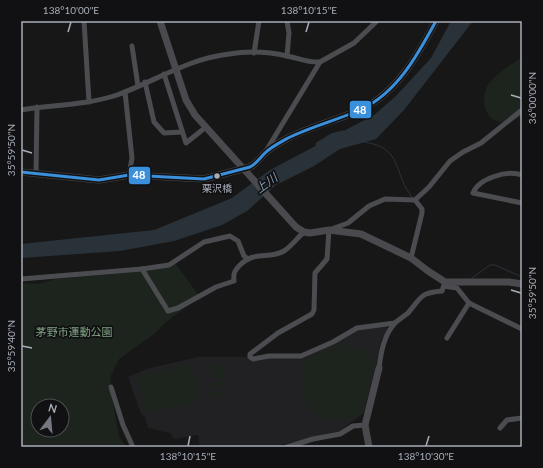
<svg xmlns="http://www.w3.org/2000/svg" width="543" height="468" font-family="Lato,'Noto Sans JP',sans-serif">
<rect width="100%" height="100%" fill="#171717"/>
<!-- built -->
<path fill="#212123" d="M385 327 388 329 381 341 377 361 364 413 339 431 273 447H200L198 435 174 439 170 433 148 428 145 417 141 414 128 377 146 369 198 357H245L274 354 304 358 359 330Z"/>
<!-- green -->
<g fill="#1d241e" fill-rule="evenodd">
<path d="M522 57V117C515 118 508 122 501 122 484 121 480 97 488 85 496 73 511 65 522 57Z"/>
<path d="M175 263 200 297 166 322 154 334 119 359 111 375 110 388 119 436 126 447H21V283L38 284 56 279 148 271 168 267ZM38 406H62V430H38Z"/>
<path d="M345 341 348 347C355 347 363 346 368 352 376 362 367 399 363 412 354 419 345 420 334 419 298 417 300 389 302 361Z"/>
<path d="M213 363 227 365 226 371 212 370Z"/>
<path d="M191 364 199 401 146 413 137 376Z"/>
<path d="M212 372 226 373V380L211 378Z"/>
<path d="M211 381 226 383 225 389 211 387Z"/>
<path d="M210 390 225 392 224 398 209 396Z"/>
</g>
<!-- water -->
<path fill="#2a3239" d="M451 21H473L404 110 376 139 340 149 314 166 276 185 247 211 222 225 174 241 120 251 21 258V244L154 230 232 198 270 170 374 115 396 96 431 58Z"/>
<g fill="none" stroke-linecap="round" stroke-linejoin="round">
<!-- stream -->
<g stroke="#2a3239" stroke-width="1">
<path d="M364 142C405 148 392 174 413 198"/>
<path d="M472 278 490 265H495L522 277"/>
</g>
<!-- river -->
<path stroke="#2a3239" stroke-width="7" d="M319 145 332 137 343 134"/>
<!-- street -->
<g stroke="#4b4c50" stroke-width="5">
<path d="M84 21 89 102"/>
<path d="M132 46 138 86"/>
<path d="M254 53 259 21"/>
<path d="M287 56 289 33 287 21"/>
<path d="M164 74 186 143 206 127"/>
<path d="M145 82 154 122 164 133 182 132"/>
<path d="M125 92 132 158 129 175"/>
<path d="M21 110C53 105 87 105 117 95 156 81 187 59 229 54 247 51 269 52 287 56 298 58 308 63 320 62"/>
<path d="M266 151 320 62 354 43 377 21"/>
<path d="M36 174 37 107"/>
<path d="M522 175C507 170 479 178 473 193L522 203"/>
<path d="M415 200 429 187 450 161 463 152 481 143 522 110"/>
<path d="M142 269 168 311 178 308 216 287 234 281C233 273 235 270 240 265 255 250 269 260 284 251 291 247 297 238 304 232"/>
<path d="M21 279 142 269 169 265 204 242 230 236 238 241 244 256 247 258"/>
<path d="M444 286 457 288 469 303 477 307 522 329"/>
<path d="M395 323 357 328 333 342 301 356H269L253 359 250 357V354L278 333 312 314 314 310 315 273 327 259 329 230 348 223 369 206 385 199 415 200 422 209V213L411 258"/>
<path d="M447 338 469 303"/>
<path d="M379 368C381 352 384 334 396 322 400 319 404 316 408 313 422 297 419 293 442 291L445 282"/>
<path d="M111 387 123 425 133 447"/>
<path d="M500 428 507 420 522 418"/>
<path d="M287 447 313 439 340 434 353 426 365 425"/>
</g>
<!-- secondary -->
<g stroke="#4a4a4e" stroke-width="7">
<path d="M160 21 186 100 195 115 296 227 304 232 310 233 329 230 361 234 411 258 428 271 445 282H509L522 284"/>
<path d="M21 172 99 180 129 175 204 179 250 167C256 164 260 158 265 153 271 147 281 142 288 138 312 126 338 120 362 109 398 92 418 54 436 21"/>
<path d="M369 447 365 425 379 368"/>
</g>
<!-- bus-1 casing -->
<g stroke="#111113" stroke-width="6">
<path id="bus-1" d="M21 172 99 180 129 175 204 179 250 167C256 164 260 158 265 153 271 147 281 142 288 138 312 126 338 120 362 109 398 92 418 54 436 21"/>
</g>
<!-- bus-1 -->
<use href="#bus-1" stroke="#3a90db" stroke-width="3"/>
</g>
<!-- ticks -->
<path fill="none" stroke="#a8adb8" stroke-width="1.5" d="M68 32 71 22M306 32 309 22M511 95 521 98M22 150 32 153M511 290 521 293M22 346 32 348M188 446 190 436M426 446 429 436"/>
<!-- markers -->
<circle fill="#a8adb8" stroke="#111113" stroke-width="1.5" cx="217" cy="176" r="3.5"/>
<g text-anchor="middle" dominant-baseline="central" stroke-width="3.5" stroke-linejoin="round" paint-order="stroke">
<!-- bus labels -->
<g font-size="10" fill="#a8adb8" stroke="#111113">
<text x="217" y="188">栗沢橋</text>
</g>
<!-- park labels -->
<g font-size="11" fill="#7fa381" stroke="#111113">
<text x="74" y="331">茅野市運動公園</text>
</g>
<!-- water labels -->
<g font-size="12" font-style="italic" fill="#7f9bb3" stroke="#111113">
<text transform="translate(266 183) rotate(-36)">上川</text>
</g>
</g>
<g stroke="#111113" stroke-width="1.5">
<rect x="349" y="100" width="23" height="19" rx="4" fill="#3a90db"/>
<rect x="128" y="166" width="23" height="19" rx="4" fill="#3a90db"/>
</g>
<g font-size="11" text-anchor="middle" font-weight="bold" fill="#fff">
<text x="360" y="114">48</text>
<text x="139" y="179">48</text>
</g>
<!-- border -->
<rect width="543" height="468" fill="none" stroke="#111113" stroke-width="44"/>
<!-- north arrow -->
<g transform="translate(50 418) rotate(16)"><circle r="19" fill="#111113" stroke="#4d4f55"/>
<path d="M0-3L7 15L0 10L-7 15Z" fill="#757880"/>
<text y="-6" font-size="11" font-weight="bold" text-anchor="middle" fill="#a8adb8">N</text>
</g>
<rect x="22" y="22" width="499" height="424" fill="none" stroke="#a8adb8" stroke-width="1.5"/>
<g font-size="10" text-anchor="middle" fill="#a8adb8">
<text x="71" y="14">138°10'00"E</text>
<text x="309" y="14">138°10'15"E</text>
<text transform="translate(532 98) rotate(-90)" y="4">36°00'00"N</text>
<text transform="translate(11 150) rotate(-90)" y="4">35°59'50"N</text>
<text transform="translate(532 293) rotate(-90)" y="4">35°59'50"N</text>
<text transform="translate(11 346) rotate(-90)" y="4">35°59'40"N</text>
<text x="188" y="460">138°10'15"E</text>
<text x="426" y="460">138°10'30"E</text>
</g>
</svg>
